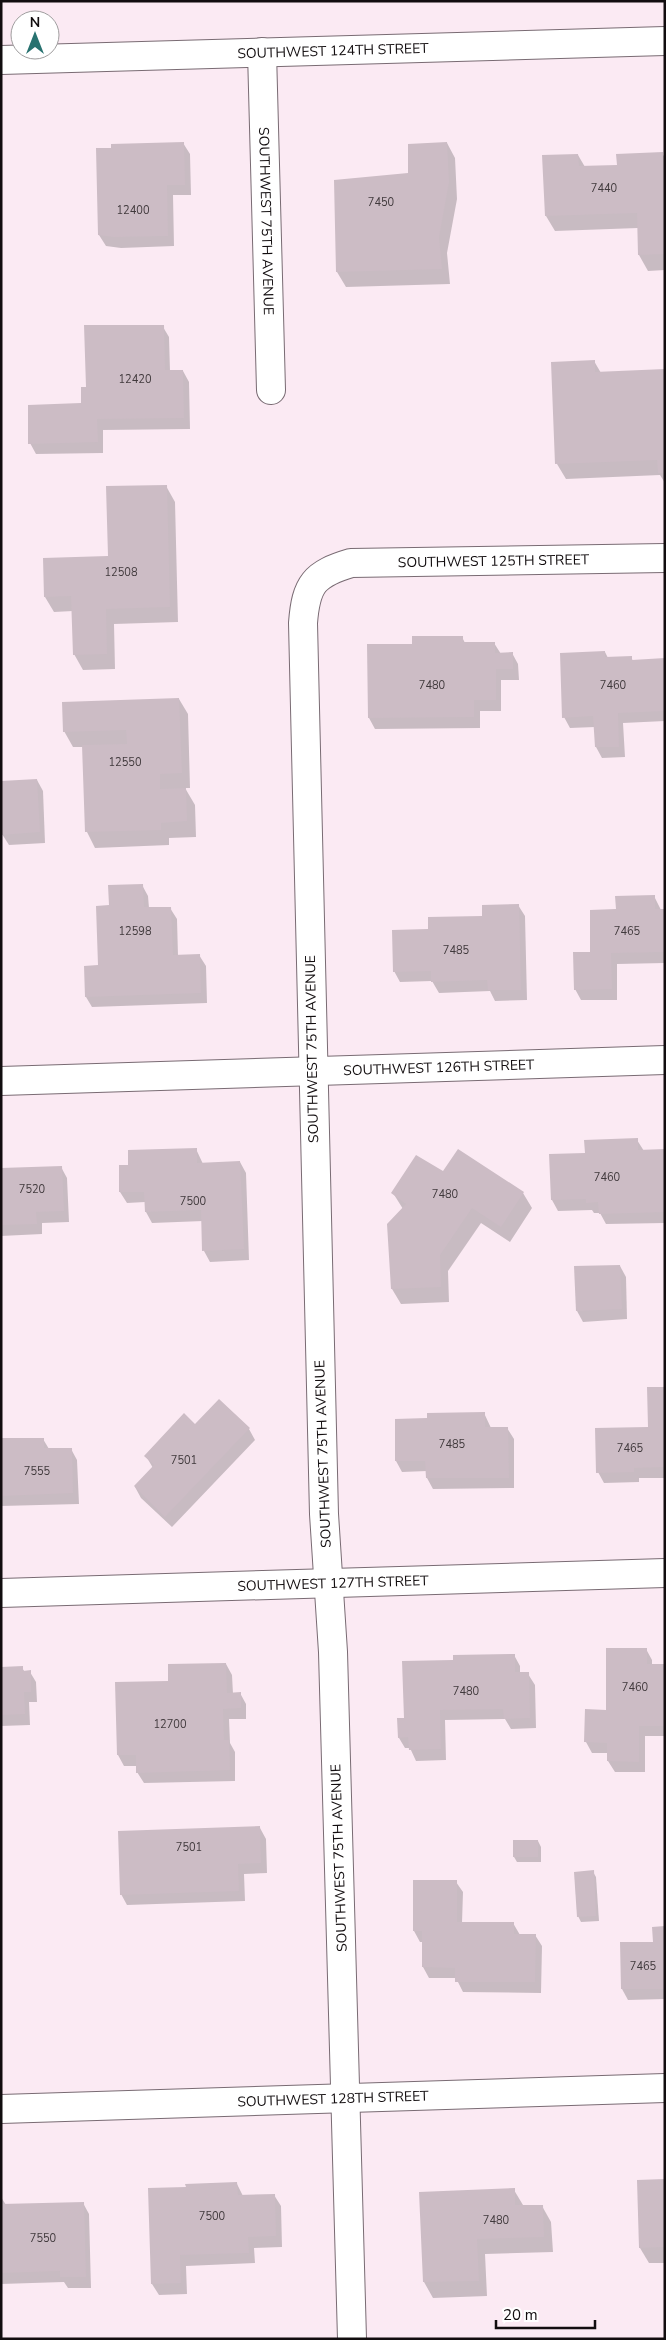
<svg xmlns="http://www.w3.org/2000/svg" width="666" height="2340" font-family="'Nunito Sans',sans-serif">
<rect width="100%" height="100%" fill="#fbeaf3"/>
<!-- shadow -->
<g fill="#0003">
<path d="M183 143 190 154 191 195H173L174 246 121 248 106 246 99 235 112 149Z"/>
<path d="M447 143 455 158 457 199 447 253 450 284 346 287 337 272 409 174Z"/>
<path d="M662 153 665 158V270L648 271 639 255 638 228 555 231 546 216 578 155 585 167 618 166Z"/>
<path d="M163 327 169 337 170 371H183L189 382 190 429 103 430V453L36 454 30 443 83 405 87 389Z"/>
<path d="M594 361 601 373 665 370V483L660 475 566 479 557 464Z"/>
<path d="M166 486 175 502 178 622 114 624 115 669 83 670 74 654 73 611 54 612 45 597 109 558Z"/>
<path d="M462 637 465 643H494L501 654 512 653 518 664 519 680H501V711H480V728L375 729 369 718 413 645Z"/>
<path d="M605 652 608 658 631 657 633 661 665 660V721L623 723 625 757 602 758 596 747 595 727 570 728 564 717Z"/>
<path d="M179 699 188 714 190 788H185L195 805 196 837 169 838V845L95 848 87 832 84 747H73L64 731Z"/>
<path d="M37 780 43 791 45 843 9 845 2 834Z"/>
<path d="M142 885 148 896 149 908H170L177 919 178 956 199 955 206 966 207 1003 92 1007 86 997 100 966 110 906Z"/>
<path d="M654 896 661 910H665V963L617 964V1000H581L575 989 592 953 617 911Z"/>
<path d="M518 905 525 916 527 1000 495 1001 490 991 439 993 432 981 400 982 394 971 430 930 483 917Z"/>
<path d="M637 1140 644 1151 665 1150V1223L606 1224 600 1213H594L592 1210 558 1211 552 1200 551 1155 586 1154Z"/>
<path d="M196 1149 203 1164 240 1162 246 1173 249 1260 210 1262 204 1251 203 1221 152 1223 146 1212 145 1202 127 1203 120 1192Z"/>
<path d="M61 1167 67 1178 69 1222 42 1223V1234L1 1236V1169Z"/>
<path d="M444 1173 523 1193 532 1208 510 1242 481 1223 448 1271 449 1302 401 1304 392 1289 403 1209 393 1193Z"/>
<path d="M620 1266 626 1277 627 1319 583 1322 577 1311Z"/>
<path d="M665 1388V1478H639V1482L604 1483 598 1472 649 1428Z"/>
<path d="M484 1413 491 1428H507L514 1439V1488L433 1489 427 1478V1471L402 1472 396 1461 428 1420Z"/>
<path d="M195 1426 249 1429 255 1440 172 1527 141 1498 135 1487 153 1468 146 1456Z"/>
<path d="M43 1439 49 1449H71L77 1460 79 1504 1 1506V1440Z"/>
<path d="M646 1649 652 1660V1665H665V1736H645V1772H615L608 1761V1753H592L586 1742Z"/>
<path d="M514 1655 520 1666V1674H528L535 1685 536 1728 511 1729 505 1719 445 1720 446 1760 416 1761 410 1748H405L399 1738 405 1719 454 1662Z"/>
<path d="M226 1664 232 1675 233 1694 240 1693 246 1704V1719H229L230 1743 235 1752V1781L144 1783 137 1772V1766H124L118 1755 116 1684 169 1682Z"/>
<path d="M1 1668H22L25 1672H30L36 1682 37 1702H29L30 1725 1 1726Z"/>
<path d="M260 1828 266 1839 267 1873 244 1874 245 1901 127 1905 121 1894Z"/>
<path d="M538 1841 541 1847V1862H517L514 1857Z"/>
<path d="M593 1872 596 1877 599 1921 581 1922 578 1916Z"/>
<path d="M414 1881 456 1882 463 1892 462 1923H513L520 1935H535L542 1946 541 1993 463 1992 456 1978H429L423 1967V1942H420L414 1931Z"/>
<path d="M665 1928V1999L628 2000 622 1989Z"/>
<path d="M665 2180V2263H649L640 2248 638 2181Z"/>
<path d="M237 2184 243 2196 274 2195 281 2206 282 2247 254 2248 255 2263 186 2266 187 2294 159 2295 152 2284 187 2188Z"/>
<path d="M514 2190 523 2205 542 2206 551 2222 553 2252 485 2254 487 2296 433 2298 424 2282 421 2193Z"/>
<path d="M1 2197 6 2205 83 2203 89 2214 91 2288H68L64 2282 1 2284Z"/>
</g>
<!-- building -->
<g fill="#ccbcc5">
<path d="M184 142 185 185H167L168 236 114 237 98 235 96 148H111V144Z"/>
<path d="M447 142 449 182 439 237 442 269 336 272 334 180 408 173V144Z"/>
<path d="M663 152 665 254 638 255 637 213 545 216 542 155 578 154 579 166 617 165 616 154Z"/>
<path d="M84 325H164L165 370H183L184 418 97 419 98 442 28 444V405L81 403V387H86Z"/>
<path d="M595 360V372L665 369V473H658L657 460 555 464 551 362Z"/>
<path d="M167 485 170 607 106 609 107 654 73 655 71 596 44 597 43 558 108 556 106 486Z"/>
<path d="M412 636H463V642H495V653L513 652V669H496V700H474V717L368 718 367 644H412Z"/>
<path d="M605 651V657L632 656V660L665 658V711L618 713 619 747H595L593 716 562 718 560 653Z"/>
<path d="M179 698 182 773 160 774V789L186 788 187 821 161 823V830L85 832 82 745 127 744 126 730 63 732 62 702Z"/>
<path d="M37 779 40 832 1 835V781Z"/>
<path d="M143 884 144 907H171L173 955 200 954 201 993 85 997 84 966 98 965 96 906 109 905 108 885Z"/>
<path d="M655 895V909H665V952L611 953 612 989 574 990 573 952H590V910L616 909 615 896Z"/>
<path d="M519 904 521 990H488L487 980 431 982V971L393 972 392 930 428 929V917L482 916V905Z"/>
<path d="M638 1138V1150L665 1149V1212L599 1214 598 1202 586 1203V1199L551 1200 549 1154 585 1153 584 1140Z"/>
<path d="M197 1148V1163L240 1161 244 1249 202 1251 201 1210 145 1212 144 1192H119V1165H128V1150Z"/>
<path d="M458 1149 524 1192 501 1227 472 1208 440 1255 441 1287 391 1289 387 1224 406 1204 391 1193 416 1155 443 1171Z"/>
<path d="M62 1166 64 1211 36 1212 37 1224 1 1225V1168Z"/>
<path d="M620 1265 622 1309 576 1311 574 1266Z"/>
<path d="M647 1387H665V1467L634 1468V1472L596 1473 595 1428 648 1427Z"/>
<path d="M219 1399 250 1428 165 1517 134 1486 154 1465 144 1456 184 1413 195 1424Z"/>
<path d="M485 1412V1427H508L509 1478H426L425 1461H395V1419L427 1418V1413Z"/>
<path d="M1 1438H44V1448H72L73 1493 1 1496Z"/>
<path d="M606 1648H647V1664H665V1726H639V1762L607 1761V1743L584 1742 585 1709 606 1710Z"/>
<path d="M515 1654V1672H529L530 1718 504 1719 503 1709 440 1710 441 1749 409 1750 408 1737 398 1738 397 1718H404L402 1661 453 1660V1655Z"/>
<path d="M226 1663 227 1693 241 1692V1708L223 1709 224 1740H229L230 1770 136 1773V1755H117L115 1682 168 1681V1664Z"/>
<path d="M23 1666V1671L31 1670V1692H24L25 1714 1 1715V1667Z"/>
<path d="M260 1826 261 1863 238 1864 239 1891 120 1895 118 1831Z"/>
<rect x="513" y="1840" width="25" height="17"/>
<path d="M594 1870 596 1916 577 1917 574 1872Z"/>
<path d="M413 1880H457V1922H514V1934H536L535 1982H455V1968L422 1967V1931H413Z"/>
<path d="M665 1926V1989H621L620 1942H653L652 1927Z"/>
<path d="M665 2179V2247L639 2248 637 2180Z"/>
<path d="M237 2182 238 2195 275 2194 276 2236 248 2237 249 2253 180 2255 181 2283 151 2284 148 2188 186 2187 185 2184Z"/>
<path d="M515 2188V2205H543L544 2237 477 2239 479 2281 423 2282 419 2192Z"/>
<path d="M84 2202 86 2277H60V2271L1 2273V2204Z"/>
</g>
<g fill="none" stroke-linecap="round" stroke-linejoin="round">
<!-- street casing -->
<g stroke="#796b73" stroke-width="30">
<g id="street">
<path id="s1" d="M262 52 271 390"/>
<path id="s2" d="M1 1081 665 1060"/>
<path id="s3" d="M1 1593 665 1573"/>
<path id="s4" d="M352 2339 333 1652 324 1514 303 623C306 584 314 574 351 563L665 558"/>
</g>
</g>
<!-- secondary casing -->
<g stroke="#796b73" stroke-width="30">
<g id="secondary">
<path id="s5" d="M1 60 665 41"/>
<path id="s6" d="M1 2109 665 2088"/>
</g>
</g>
<!-- street -->
<use href="#street" stroke="#fff" stroke-width="28"/>
<!-- secondary -->
<use href="#secondary" stroke="#fff" stroke-width="28"/>
</g>
<g text-anchor="middle" dominant-baseline="central" stroke-width="4.5" stroke-linejoin="round" paint-order="stroke">
<!-- number labels -->
<g font-size="11" fill="#40393c">
<text x="604" y="188">7440</text>
<text x="381" y="202">7450</text>
<text x="133" y="210">12400</text>
<text x="135" y="379">12420</text>
<text x="121" y="572">12508</text>
<text x="432" y="685">7480</text>
<text x="613" y="685">7460</text>
<text x="125" y="762">12550</text>
<text x="135" y="931">12598</text>
<text x="627" y="931">7465</text>
<text x="456" y="950">7485</text>
<text x="607" y="1177">7460</text>
<text x="32" y="1189">7520</text>
<text x="445" y="1194">7480</text>
<text x="193" y="1201">7500</text>
<text x="452" y="1444">7485</text>
<text x="630" y="1448">7465</text>
<text x="184" y="1460">7501</text>
<text x="37" y="1471">7555</text>
<text x="635" y="1687">7460</text>
<text x="466" y="1691">7480</text>
<text x="170" y="1724">12700</text>
<text x="189" y="1847">7501</text>
<text x="643" y="1966">7465</text>
<text x="212" y="2216">7500</text>
<text x="496" y="2220">7480</text>
<text x="43" y="2238">7550</text>
</g>
<!-- street labels -->
<g font-size="14" fill="#120d0f" stroke="#fff">
<text stroke="none"><textPath href="#s5" startOffset="332">SOUTHWEST 124TH STREET</textPath></text>
<text stroke="none"><textPath href="#s1" startOffset="169">SOUTHWEST 75TH AVENUE</textPath></text>
<text stroke="none"><textPath href="#s4" startOffset="1944">SOUTHWEST 125TH STREET</textPath></text>
<text transform="translate(312 1049) rotate(-91)">SOUTHWEST 75TH AVENUE</text>
<text stroke="none"><textPath href="#s2" startOffset="438">SOUTHWEST 126TH STREET</textPath></text>
<text transform="translate(323 1454) rotate(-92)">SOUTHWEST 75TH AVENUE</text>
<text stroke="none"><textPath href="#s3" startOffset="332">SOUTHWEST 127TH STREET</textPath></text>
<text transform="translate(339 1858) rotate(-92)">SOUTHWEST 75TH AVENUE</text>
<text stroke="none"><textPath href="#s6" startOffset="332">SOUTHWEST 128TH STREET</textPath></text>
</g>
</g>
<!-- border -->
<rect width="666" height="2340" fill="none" stroke="#120d0f" stroke-width="5"/>
<!-- north arrow -->
<g transform="translate(35 35)"><circle r="24" fill="#ffffff" stroke="#a09e9f"/>
<path d="M0-4L9 19L0 12L-9 19Z" fill="#287270"/>
<text y="-8" font-size="14" font-weight="bold" text-anchor="middle" fill="#120d0f">N</text>
</g>
<!-- scale -->
<path d="M496 2320v8h99v-8" fill="none" stroke="#120d0f" stroke-width="2.5"/>
<text x="503" y="2320" font-size="15" fill="#120d0f" stroke="#ffffff" stroke-width="4" paint-order="stroke">20 m</text>
</svg>
